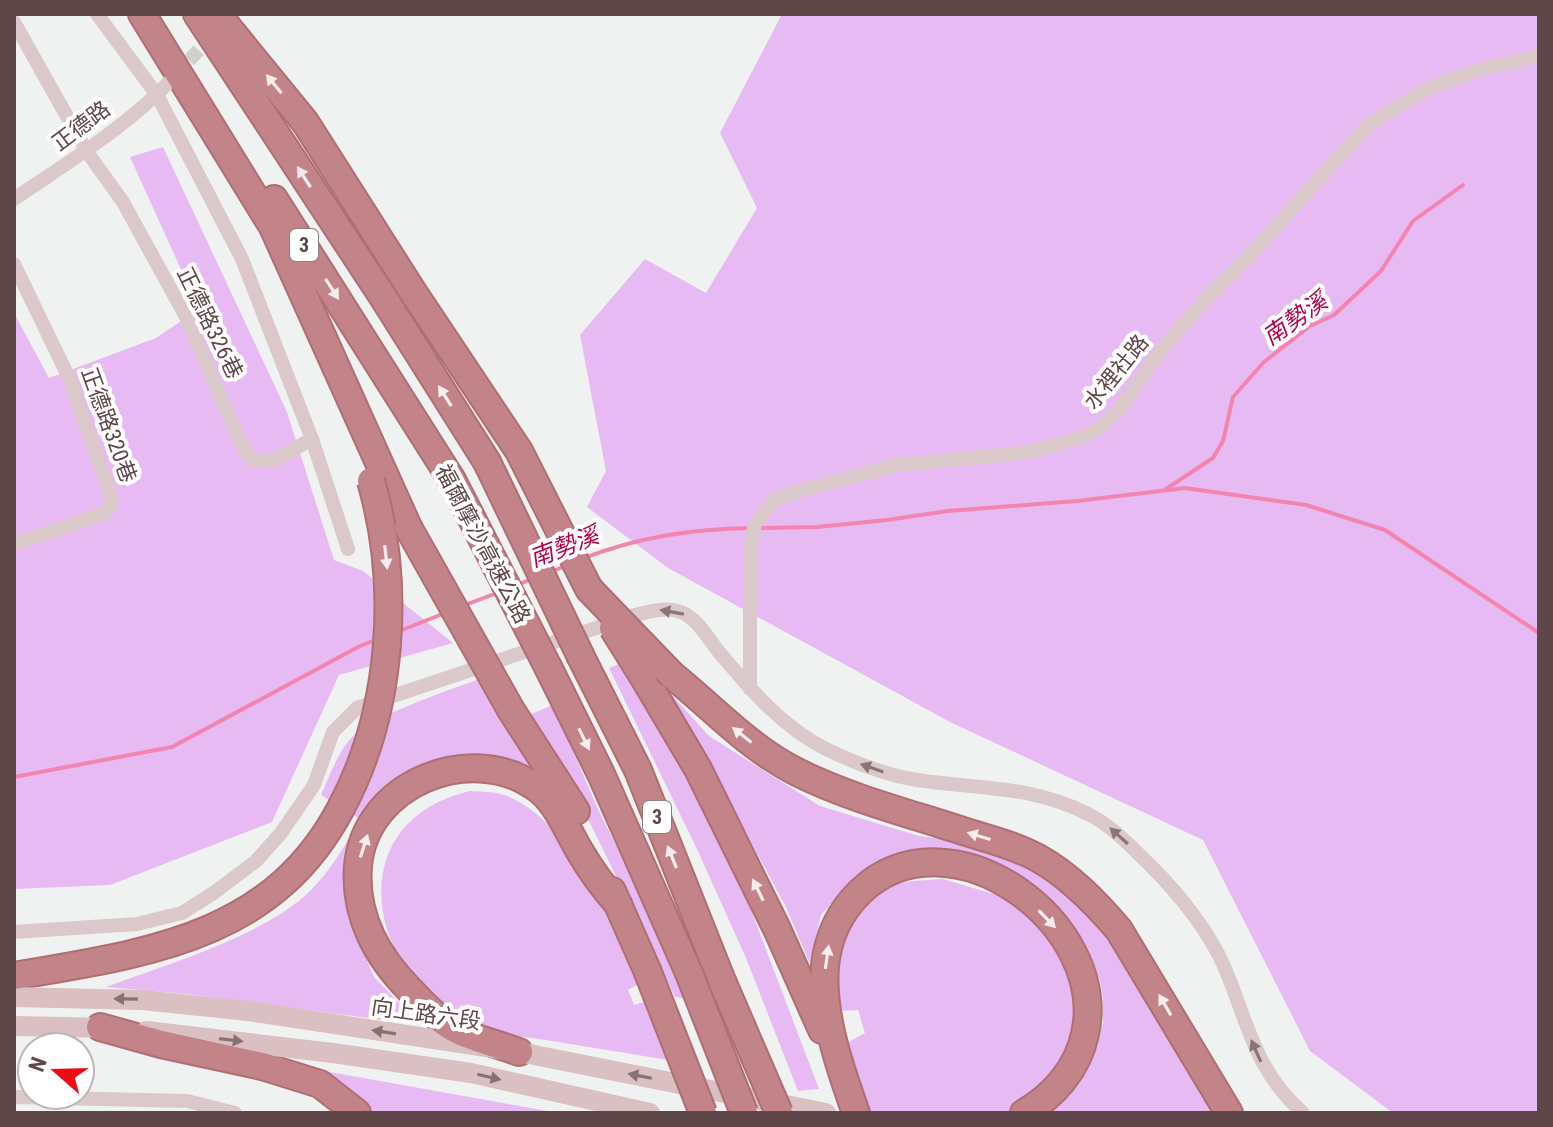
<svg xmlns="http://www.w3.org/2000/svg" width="1553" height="1127" font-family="'Roboto Condensed','Noto Sans TC',sans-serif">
<rect width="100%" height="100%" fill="#eff2f0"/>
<!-- green -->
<g fill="#e7baf3">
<path d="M782 14H1539V1113H1393L1310 1051 1203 840 950 722 668 568 587 507 606 471 580 335 645 259 706 293 757 208 720 133Z"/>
<path d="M163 147 287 412 334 560 363 571 453 643 339 675 272 822 110 885 14 889V313L49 378 156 338 199 309 130 157Z"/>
<path d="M627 661 693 782 740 881 819 1089 798 1091 746 958 696 847 609 668Z"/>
<path d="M479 679 545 785 415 772 347 892 351 923 374 977 421 1025 187 994 106 987C167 964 265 936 311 890 331 870 346 844 360 819L321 795C330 775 338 751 354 735 376 714 448 691 479 679Z"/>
<path d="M670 693 709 736 820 806 919 836 982 844 1009 853 1062 885 1115 941 1220 1113H1038L1088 1065 1097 1047 1103 1023V999L1100 980 1087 950 1069 924 1053 903 1028 883 924 851 883 862 855 877 821 915 813 947V971L785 905Z"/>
<path d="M553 705 598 809 691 999 675 997 567 776 529 715Z"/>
<path d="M470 791C482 792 495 791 507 796 572 822 612 922 642 982L628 990 634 1005 647 1001 668 1060C627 1053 587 1047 546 1040 519 1036 488 1034 463 1021 365 968 341 821 470 791Z"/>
<path d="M943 879 997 895 1015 905 1043 929 1071 966 1079 1034 1059 1074 1012 1113H881L865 1111 845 1044 865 1033 858 1010 835 1011C836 995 834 977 837 961 844 926 868 889 906 882 918 880 931 880 943 879Z"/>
<path d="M313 1069 559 1113H371Z"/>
</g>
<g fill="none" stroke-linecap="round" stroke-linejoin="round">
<!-- stream -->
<g stroke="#f384b0" stroke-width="4">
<path d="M1166 489 1213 458 1223 441 1233 397 1264 362 1310 326 1334 315 1381 271 1413 221 1463 185"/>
<path d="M759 528 817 527 887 520 948 511 1077 501 1185 488 1306 505 1385 530 1539 633"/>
<path d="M584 558C639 537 692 529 751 528"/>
<path d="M550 572 568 565"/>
<path d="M517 585 534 578"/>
<path d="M465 605 497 593"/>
<path d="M397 632 445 613"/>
<path d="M14 777 172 747 360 646 378 639"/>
</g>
<!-- minor-tunnel -->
<path stroke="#d2d0cf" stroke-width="14" stroke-dasharray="14 7" stroke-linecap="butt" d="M175 76 215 32"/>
<!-- motorway casing -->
<g stroke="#ae6e73" stroke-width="30">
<g id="motorway">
<path d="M142 14 273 227 408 527"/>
<path d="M197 14 383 297 487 462"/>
<path d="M217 14 305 122 413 292 519 451 589 589"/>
<path d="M274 199 452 480"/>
<path d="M581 657 638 770 722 981"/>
<path d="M549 669 601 774 689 973"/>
<path d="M672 675C713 708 749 748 797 772 849 798 908 813 963 831 988 839 1014 845 1038 858 1070 876 1096 903 1119 930L1229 1113"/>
<path d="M643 676 698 769 777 929 822 1030"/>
<path d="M511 710 576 811"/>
<path d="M612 891 647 970"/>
<path d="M14 976C146 953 272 939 341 808"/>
<path d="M100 1027 161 1044 262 1066 320 1084 357 1113"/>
<path d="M519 1052C500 1045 480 1040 461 1032 441 1023 425 1006 410 990 377 957 354 915 358 866 365 784 469 742 534 786 556 800 566 828 579 850 590 869 603 887 618 904"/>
<path d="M856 1113C840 1068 821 1014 825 966 828 936 839 912 861 891 951 807 1110 924 1085 1034 1078 1068 1054 1096 1024 1113"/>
</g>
</g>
<!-- minor -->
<g stroke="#dac8ca" stroke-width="14">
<path d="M97 14 157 95 242 259 312 439 348 549"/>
<path d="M14 22 87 152 123 202 186 317 243 448 252 460 272 461 312 439"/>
<path d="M14 199C70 161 128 126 175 76"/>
<path d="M14 264 70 380 113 502 105 513 14 544"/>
<path d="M750 689V548L755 524 773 501 795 492 898 465 1029 452 1083 437 1102 426 1120 409 1157 355 1203 302 1251 254 1368 125 1427 89 1478 70 1539 56"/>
<path d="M14 932 137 924 182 913 215 892 256 861 281 833 314 785 333 732 357 708 635 615C652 611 671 605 687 615 701 624 709 640 719 652 749 688 782 727 826 749 855 763 885 775 917 780 977 789 1032 785 1088 814 1111 825 1130 846 1149 864 1178 893 1207 928 1224 966 1248 1022 1254 1070 1303 1113"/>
<path d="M14 1097 187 1101 235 1113"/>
</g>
<!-- secondary -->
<g stroke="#dac0c2" stroke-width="20">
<path d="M14 997 142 1000 248 1011 519 1052 826 1113"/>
<path d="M14 1026 114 1028"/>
<path d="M146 1031 333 1053 471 1073 650 1113"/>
</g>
<!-- motorway -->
<use href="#motorway" stroke="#c28389" stroke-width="26"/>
<!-- motorway-bridge casing -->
<g stroke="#ae6e73" stroke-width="30" stroke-linecap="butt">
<g id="motorway-bridge">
<path d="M487 462 581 657"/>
<path d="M452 480 549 669"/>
<path d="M408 527 511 710"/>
<path d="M589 589 672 675"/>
<path d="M613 628 643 676"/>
<path d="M341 808C393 711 401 585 371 481"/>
<path d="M647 970 703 1113"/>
<path d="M689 973 744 1113"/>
<path d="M722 981 779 1113"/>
</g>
</g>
<!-- motorway-bridge -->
<use href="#motorway-bridge" stroke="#c28389" stroke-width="26"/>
</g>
<!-- one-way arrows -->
<defs><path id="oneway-solid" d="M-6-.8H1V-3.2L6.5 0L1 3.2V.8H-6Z" transform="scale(2)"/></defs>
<g fill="#f6eced">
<use href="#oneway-solid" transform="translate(274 84) rotate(-129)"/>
<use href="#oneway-solid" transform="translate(304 177) rotate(-123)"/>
<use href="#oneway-solid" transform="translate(332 289) rotate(57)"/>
<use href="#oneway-solid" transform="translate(445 396) rotate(-122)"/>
<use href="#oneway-solid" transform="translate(386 557) rotate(84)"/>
<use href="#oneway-solid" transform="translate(742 735) rotate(-142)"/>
<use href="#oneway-solid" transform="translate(584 739) rotate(64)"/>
<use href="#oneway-solid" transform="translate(979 836) rotate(-163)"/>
<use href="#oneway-solid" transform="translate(364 846) rotate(-72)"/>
<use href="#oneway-solid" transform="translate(672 857) rotate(-112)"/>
<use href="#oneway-solid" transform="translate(758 890) rotate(-116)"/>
<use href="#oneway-solid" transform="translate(1047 919) rotate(46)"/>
<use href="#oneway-solid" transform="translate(827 957) rotate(-82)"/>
<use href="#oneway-solid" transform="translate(1165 1005) rotate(-120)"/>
</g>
<g fill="#897476">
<use href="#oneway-solid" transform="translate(672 612) rotate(-170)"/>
<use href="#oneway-solid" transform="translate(872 768) rotate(-161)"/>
<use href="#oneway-solid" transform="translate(1119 836) rotate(-138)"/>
<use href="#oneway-solid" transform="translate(1256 1051) rotate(-114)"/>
</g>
<g fill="#897173">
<use href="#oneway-solid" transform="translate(126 999) rotate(-179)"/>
<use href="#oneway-solid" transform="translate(384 1032) rotate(-171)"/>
<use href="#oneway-solid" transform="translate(231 1040) rotate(7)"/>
<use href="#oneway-solid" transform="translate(640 1076) rotate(-169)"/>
<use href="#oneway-solid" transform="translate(489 1077) rotate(13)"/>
</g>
<g text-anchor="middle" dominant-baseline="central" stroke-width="8" stroke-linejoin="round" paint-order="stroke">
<!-- shield labels -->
<g fill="#fff" stroke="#8e7e80" stroke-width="2">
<rect x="290" y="229" width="28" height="32" rx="6"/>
<rect x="643" y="801" width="28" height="32" rx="6"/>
</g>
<g font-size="20" font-weight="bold" fill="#5e4649">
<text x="304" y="245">3</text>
<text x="657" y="817">3</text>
</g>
<!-- street labels -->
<g font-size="22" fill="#5e4649" stroke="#fff">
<text transform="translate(81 126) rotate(-37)">正德路</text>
<text transform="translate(210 323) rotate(64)">正德路326巷</text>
<text transform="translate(1116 372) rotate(-51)">水裡社路</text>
<text transform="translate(109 425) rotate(70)">正德路320巷</text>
<text transform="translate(483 544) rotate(62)">福爾摩沙高速公路</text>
<text transform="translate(426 1014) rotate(8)">向上路六段</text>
</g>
<!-- water labels -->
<g font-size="24" font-style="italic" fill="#b60148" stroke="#fff">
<text transform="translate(1295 319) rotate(-35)">南勢溪</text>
<text transform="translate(564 547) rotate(-21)">南勢溪</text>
</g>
</g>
<!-- border -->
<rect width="1553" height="1127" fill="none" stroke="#5e4649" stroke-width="32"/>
<!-- north arrow -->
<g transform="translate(56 1071) rotate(290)"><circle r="38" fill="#ffffff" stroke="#bfb5b6" stroke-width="2"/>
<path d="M0-6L14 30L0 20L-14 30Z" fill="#f00b14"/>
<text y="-12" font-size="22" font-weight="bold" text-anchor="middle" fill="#5e4649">N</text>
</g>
</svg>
